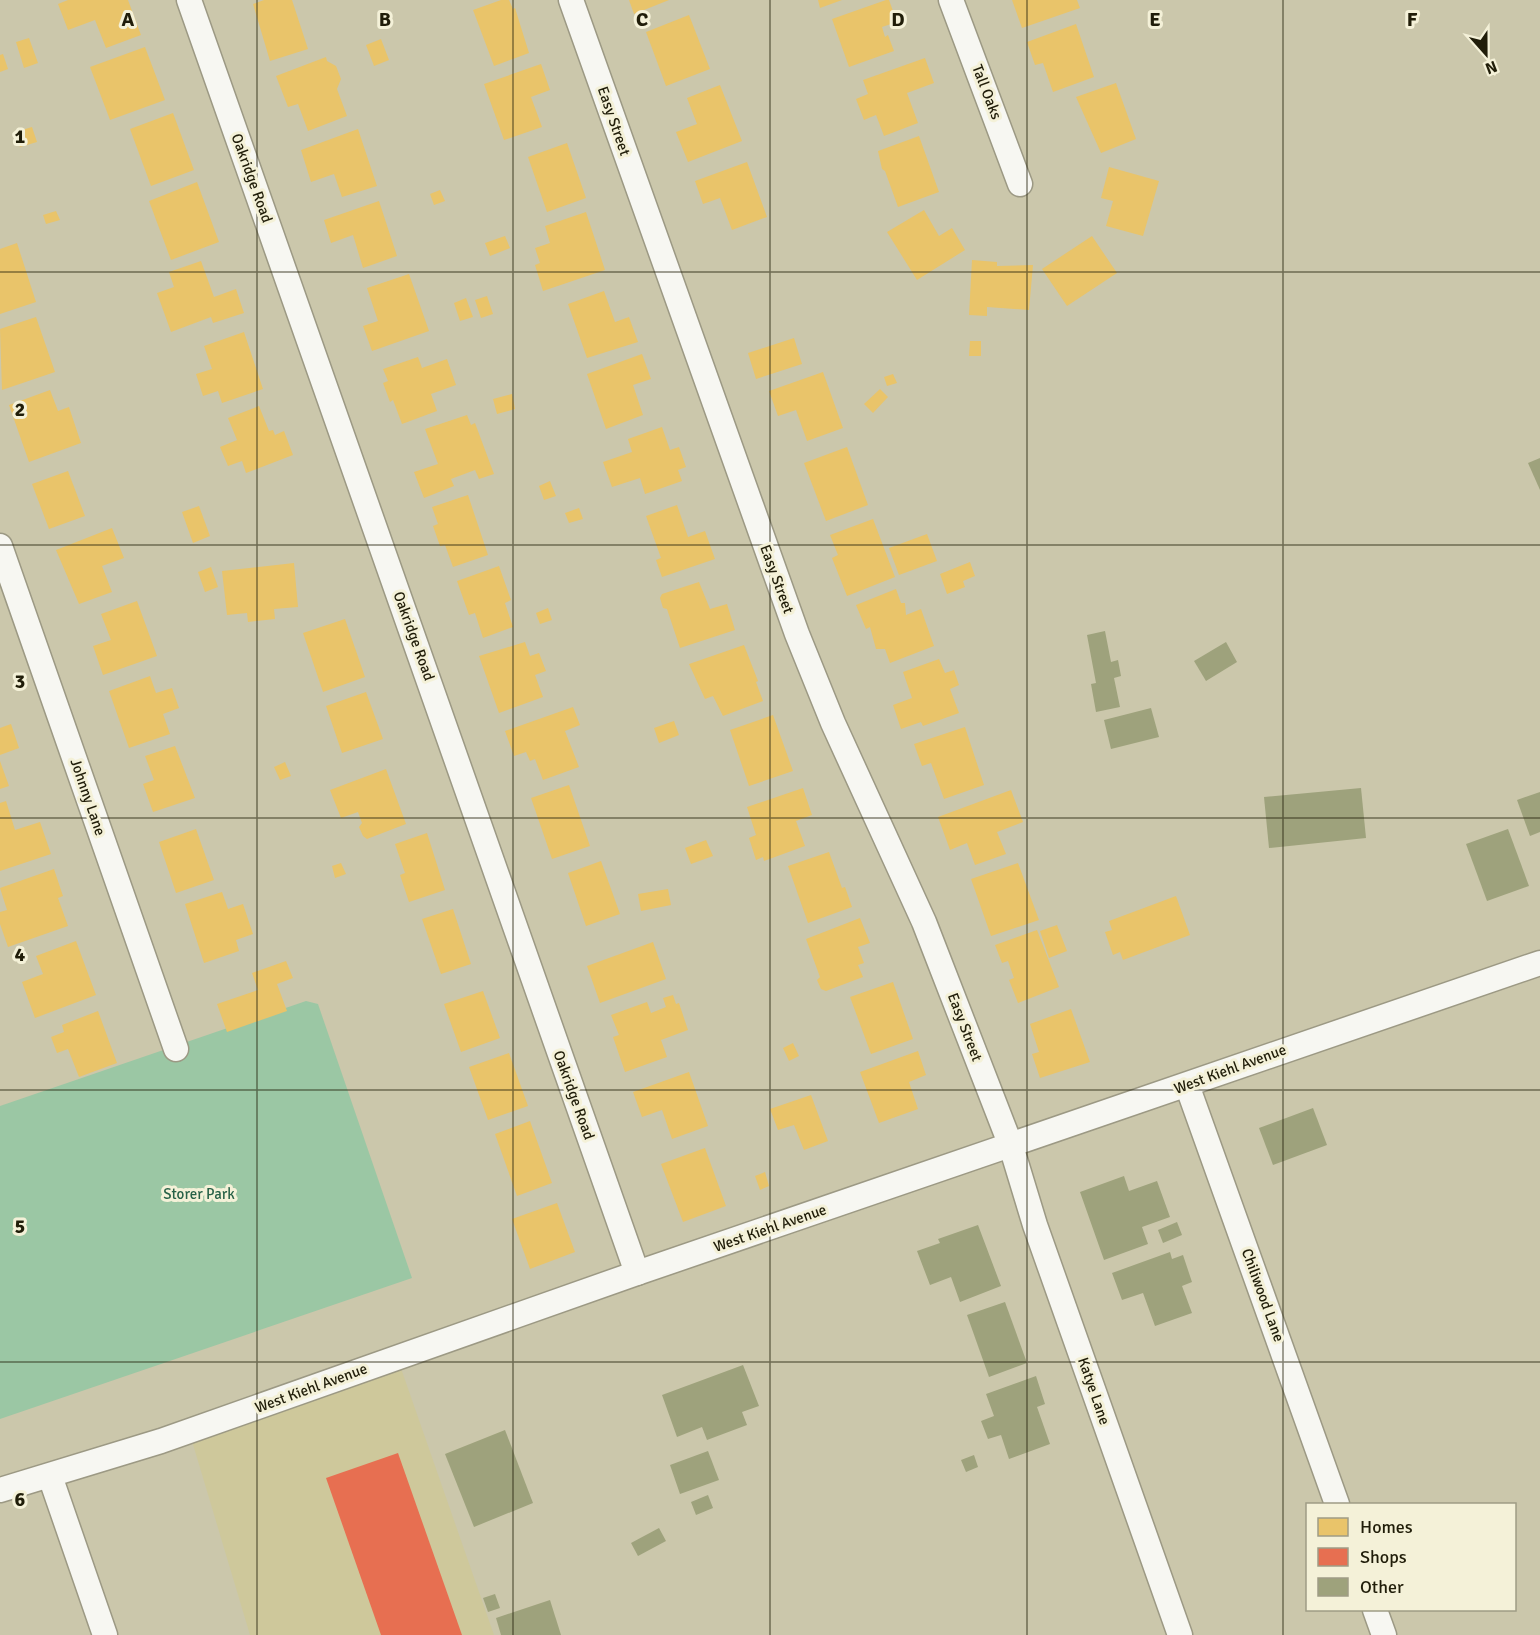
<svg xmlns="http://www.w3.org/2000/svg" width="1540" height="1635" font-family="Signika,sans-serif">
<rect width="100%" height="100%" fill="#cbc7ab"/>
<!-- built -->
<path fill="#cec89b" d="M397 1357 494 1635H250L189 1431Z"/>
<!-- green -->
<path fill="#9bc7a4" d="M306 1001 318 1004 412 1278 0 1419V1106Z"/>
<!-- homes -->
<g fill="#e9c46a">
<path d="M68 0H128L141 35 106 48 95 20 68 30 58 4Z"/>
<path d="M264 0H292L308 49 270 61 253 4Z"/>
<path d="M501 0H509L513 9 515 8 529 53 494 66 473 10Z"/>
<path d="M629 0H669L634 14Z"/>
<path d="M818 0H842L820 8Z"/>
<path d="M886 0H889L897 22 882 27 885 37 888 35 894 51 849 67 832 19Z"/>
<path d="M1012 0H1077L1080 8 1022 28Z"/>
<path d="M689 15 710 69 666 86 646 32Z"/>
<path d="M1076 24 1094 77 1053 92 1043 63 1035 65 1027 42Z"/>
<path d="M29 38 38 63 24 68 16 42Z"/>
<path d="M381 39 389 60 374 66 366 45Z"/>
<path d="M145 47 165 100 110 120 90 67Z"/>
<path d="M3 54 8 69 0 72V55Z"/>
<path d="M326 57 327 61 336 66 341 79 337 89 347 116 308 131 298 104 288 107 276 76Z"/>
<path d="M925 58 934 83 907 93 918 123 884 136 876 115 864 120 856 99 868 94 863 80Z"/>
<path d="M541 64 550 90 531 97 542 127 504 140 484 84Z"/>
<path d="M1116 83 1136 139 1101 153 1076 97Z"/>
<path d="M720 85 742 141 688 162 676 132 697 124 687 98Z"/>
<path d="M173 113 194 170 151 186 130 129Z"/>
<path d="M32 127 37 142 20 147 15 132Z"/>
<path d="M358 129 377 186 342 197 334 174 311 182 301 150Z"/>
<path d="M919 136 939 192 898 207 885 171 882 169 878 151Z"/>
<path d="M567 143 586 198 547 212 528 157Z"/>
<path d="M747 162 767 217 732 230 720 198 703 204 695 181Z"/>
<path d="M1109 167 1159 181 1143 236 1106 226 1113 201 1101 198Z"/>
<path d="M197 182 219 242 171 260 149 201Z"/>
<path d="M440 190 445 201 434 205 430 194Z"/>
<path d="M379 201 397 256 363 268 353 235 331 243 324 220Z"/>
<path d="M924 210 939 236 952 228 965 250 917 280 887 232Z"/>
<path d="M56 211 60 220 46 224 43 215Z"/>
<path d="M586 212 605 270 543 291 535 265 540 263 535 248 550 243 545 226Z"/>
<path d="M505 236 510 248 490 256 485 243Z"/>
<path d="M1092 236 1117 273 1067 306 1042 269Z"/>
<path d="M17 243 36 302 0 314V249Z"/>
<path d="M972 260 997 262V266L1033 265 1029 310 987 307V316L969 315Z"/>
<path d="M201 261 214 297 236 289 244 313 213 323 211 317 171 332 157 293 174 287 169 272Z"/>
<path d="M409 274 429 331 372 351 363 326 378 321 367 288Z"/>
<path d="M604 291 615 322 629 317 638 342 587 358 568 304Z"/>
<path d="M487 296 493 314 481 318 475 300Z"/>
<path d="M466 298 473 317 460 321 454 303Z"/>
<path d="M36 317 55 372 2 390 0 329Z"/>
<path d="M244 332 263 389 222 403 218 391 203 396 196 374 212 369 204 346Z"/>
<path d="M794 338 802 364 756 379 748 353Z"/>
<path d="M970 341H981V356H969Z"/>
<path d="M642 354 651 379 633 385 643 415 606 429 587 374Z"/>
<path d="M418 357 422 368 447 359 456 385 431 394 437 411 402 424 393 400 390 402 383 383 388 381 383 369Z"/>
<path d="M823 372 843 428 807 441 796 410 778 416 769 391Z"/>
<path d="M893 374 897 383 887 386 884 377Z"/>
<path d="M880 389 888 397 873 413 864 404Z"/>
<path d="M50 390 58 411 69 407 81 443 29 462 9 405Z"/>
<path d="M512 394 515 409 497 414 493 399Z"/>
<path d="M259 406 269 431 273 430 275 435 284 431 293 455 246 473 242 461 228 466 220 447 237 440 228 418Z"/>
<path d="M467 415 471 425 475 423 494 474 479 479 475 470 451 479 454 486 424 498 414 472 438 464 425 429Z"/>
<path d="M662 427 670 450 679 447 686 467 678 470 682 481 645 494 640 478 612 487 603 462 632 452 628 439Z"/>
<path d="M847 447 868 505 826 521 804 463Z"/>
<path d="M68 471 85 516 49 529 32 484Z"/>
<path d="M550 481 556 496 544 500 539 486Z"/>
<path d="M468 495 488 555 453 567 445 545 440 546 433 526 438 524 432 507Z"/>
<path d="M677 505 688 537 705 531 715 559 662 577 656 560 661 558 646 516Z"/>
<path d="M199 506 210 536 193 543 182 512Z"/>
<path d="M579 508 583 519 569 523 565 513Z"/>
<path d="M873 519 895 577 847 596 832 558 838 555 830 535Z"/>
<path d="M112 528 124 558 102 566 112 592 79 604 56 550Z"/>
<path d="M927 534 937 561 899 575 889 548Z"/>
<path d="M970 562 975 576 963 581 965 587 947 594 940 574Z"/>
<path d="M294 563 298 607 274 609 275 619 248 622 247 613 227 615 222 571Z"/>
<path d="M499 566 511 600 505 603 513 627 483 638 475 613 469 615 457 581Z"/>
<path d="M211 567 218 587 205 592 198 572Z"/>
<path d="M699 582 710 609 727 604 735 630 680 648 667 609 663 608 660 598 662 594Z"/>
<path d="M896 589 901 603H905L906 615 921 609 934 646 890 663 885 649H876L870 627 866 629 856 605Z"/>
<path d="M137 601 157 656 103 675 93 646 111 640 101 614Z"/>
<path d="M548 608 552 620 540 624 536 613Z"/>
<path d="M345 619 365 677 323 692 303 633Z"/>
<path d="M525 642 530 656 539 653 546 671 535 675 543 697 499 713 479 656Z"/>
<path d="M744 645 758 681 756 682 763 701 723 716 713 696 705 699 689 664Z"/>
<path d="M939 659 945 673 954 670 959 685 950 689 959 713 923 726 921 722 901 729 893 705 912 698 903 672Z"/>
<path d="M150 676 156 693 172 688 179 708 163 714 170 734 129 748 109 691Z"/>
<path d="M366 692 383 739 342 753 326 706Z"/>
<path d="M573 707 580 725 565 731 579 767 543 780 535 759 530 761 526 752 514 756 505 731Z"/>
<path d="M773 715 793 771 749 786 730 730Z"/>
<path d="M674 721 679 735 659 743 654 728Z"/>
<path d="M11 724 19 748 0 755V728Z"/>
<path d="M965 727 984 785 944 799 931 763 922 766 914 744Z"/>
<path d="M175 746 195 798 153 812 143 784 154 780 145 756Z"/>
<path d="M0 761 9 786 0 789Z"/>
<path d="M285 762 291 776 280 780 274 767Z"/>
<path d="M386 769 406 824 367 839 363 836 359 827 362 823 358 812 341 818 330 790Z"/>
<path d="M569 785 590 846 552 859 531 798Z"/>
<path d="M803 788 812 815 796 821 805 846 764 861 763 857 756 860 749 838 756 835 747 807Z"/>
<path d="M1011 790 1023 822 997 832 1006 854 975 865 967 843 950 850 938 817Z"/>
<path d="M6 801 15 830 40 822 51 854 0 871V803Z"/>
<path d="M196 829 214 880 176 893 159 842Z"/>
<path d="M427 833 445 890 409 902 400 875 405 873 395 844Z"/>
<path d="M706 840 713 856 691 864 685 848Z"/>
<path d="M829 852 842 888 845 887 852 907 808 923 788 866Z"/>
<path d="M601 861 620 914 586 926 568 873Z"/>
<path d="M341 863 346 874 335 878 332 866Z"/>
<path d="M1018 863 1039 920 991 936 971 879Z"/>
<path d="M54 869 63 896 58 898 68 926 8 947 0 924V912L7 910 0 888Z"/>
<path d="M668 889 671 905 641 911 638 894Z"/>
<path d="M222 892 228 909 243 904 253 934 236 940 239 951 204 963 185 904Z"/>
<path d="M1176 896 1190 935 1123 960 1120 952 1113 955 1105 932 1112 930 1109 921Z"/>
<path d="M453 909 471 964 441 974 422 919Z"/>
<path d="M860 918 870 943 858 947 864 963 858 965 863 977 826 991 821 989 817 980 820 977 806 939Z"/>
<path d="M1057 925 1067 951 1049 958 1040 931Z"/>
<path d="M1037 930 1059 987 1018 1003 1009 980 1014 978 1008 961 1002 963 995 945Z"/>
<path d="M76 941 96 995 35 1018 22 982 43 974 36 956Z"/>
<path d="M653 942 666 979 600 1003 587 966Z"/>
<path d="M286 961 293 978 277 984 287 1011 227 1032 217 1004 258 990 252 973Z"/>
<path d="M893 982 913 1039 871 1054 850 997Z"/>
<path d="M483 991 500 1038 461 1052 444 1004Z"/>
<path d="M673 995 676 1004 679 1003 688 1030 661 1040 667 1057 625 1072 613 1037 619 1035 611 1015 647 1002 651 1013 666 1007 663 998Z"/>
<path d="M1071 1009 1090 1062 1040 1078 1032 1054 1039 1052 1030 1024Z"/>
<path d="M98 1011 117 1063 79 1077 68 1049 57 1053 51 1037 64 1032 62 1025Z"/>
<path d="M793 1043 799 1056 789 1061 783 1048Z"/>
<path d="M918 1051 926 1075 909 1082 918 1109 879 1123 860 1072Z"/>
<path d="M509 1053 528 1106 488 1120 469 1067Z"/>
<path d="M689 1072 708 1126 672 1139 662 1110 642 1117 633 1092Z"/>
<path d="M811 1095 828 1141 804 1150 794 1125 778 1130 770 1109Z"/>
<path d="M530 1121 552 1183 517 1196 495 1134Z"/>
<path d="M705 1148 726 1206 683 1222 661 1164Z"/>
<path d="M765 1172 769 1186 760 1190 755 1176Z"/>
<path d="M557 1203 575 1252 530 1269 512 1219Z"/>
</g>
<!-- shops -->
<path fill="#e76f51" d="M398 1453 462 1635H381L326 1478Z"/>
<!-- building -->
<g fill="#9ea27c">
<path d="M1540 458V490L1528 463Z"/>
<path d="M1105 631 1111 662 1118 660 1121 676 1114 678 1120 707 1096 712 1091 684 1096 683 1087 635Z"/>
<path d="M1226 642 1237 662 1206 681 1194 661Z"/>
<path d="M1151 708 1159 737 1111 749 1104 720Z"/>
<path d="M1361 788 1366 838 1269 848 1264 797Z"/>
<path d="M1540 792V832L1530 836 1517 800Z"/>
<path d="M1508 829 1529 886 1487 901 1466 844Z"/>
<path d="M1313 1108 1327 1145 1273 1165 1259 1128Z"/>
<path d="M1124 1176 1129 1191 1157 1181 1170 1217 1142 1227 1148 1244 1104 1260 1080 1192Z"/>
<path d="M1177 1222 1182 1235 1163 1243 1158 1230Z"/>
<path d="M978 1225 1001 1286 960 1302 951 1277 930 1285 917 1251 940 1243 938 1239Z"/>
<path d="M1170 1252 1172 1259 1183 1255 1192 1282 1182 1286 1192 1313 1155 1326 1143 1293 1122 1300 1112 1273Z"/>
<path d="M1005 1302 1027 1363 989 1377 967 1315Z"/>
<path d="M743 1365 759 1406 742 1412 747 1425 707 1440 702 1427 677 1437 662 1395Z"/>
<path d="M1036 1376 1045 1404 1037 1407 1050 1444 1009 1459 1001 1435 988 1439 981 1421 994 1416 986 1394Z"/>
<path d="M505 1430 533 1503 474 1527 445 1454Z"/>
<path d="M708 1451 719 1480 680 1494 670 1465Z"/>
<path d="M974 1455 978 1467 966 1472 961 1460Z"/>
<path d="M708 1495 713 1508 696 1515 691 1502Z"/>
<path d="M659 1528 666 1541 638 1556 631 1543Z"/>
<path d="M495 1594 500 1608 488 1612 483 1598Z"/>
<path d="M550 1600 561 1635H501L496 1618Z"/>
</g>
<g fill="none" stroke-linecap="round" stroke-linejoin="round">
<!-- minor casing -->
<g stroke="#9c9984" stroke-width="27">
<g id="minor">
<path d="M189 0 637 1273"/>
<path d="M571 0 797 634 833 723 924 922 1011 1146 1035 1225 1180 1635"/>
<path d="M951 0 1020 184"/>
<path d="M0 546 176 1049"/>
<path d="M1187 1085 1337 1504"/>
<path d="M50 1476 105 1635"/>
<path d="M0 1490 161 1441 637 1273 1540 963"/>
<path d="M1375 1610 1384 1635"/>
</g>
</g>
<!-- minor -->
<use href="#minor" stroke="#f7f7f2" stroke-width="24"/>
</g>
<!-- grid -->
<path fill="none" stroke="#201d09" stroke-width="1.5" stroke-opacity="0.55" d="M257 0V1635M513 0V1635M770 0V1635M1027 0V1635M1283 0V1635M0 272H1540M0 545H1540M0 818H1540M0 1090H1540M0 1362H1540"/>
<g text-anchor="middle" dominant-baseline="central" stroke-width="6" stroke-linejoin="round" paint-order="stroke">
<!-- street labels -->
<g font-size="15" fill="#201d09" stroke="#f4f1d8">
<text transform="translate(987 92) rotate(69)">Tall Oaks</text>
<text transform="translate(614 121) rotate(71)">Easy Street</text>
<text transform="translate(252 178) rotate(70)">Oakridge Road</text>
<text transform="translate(777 579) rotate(70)">Easy Street</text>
<text transform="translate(414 636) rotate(70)">Oakridge Road</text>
<text transform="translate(88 797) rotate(71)">Johnny Lane</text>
<text transform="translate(965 1027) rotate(69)">Easy Street</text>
<text transform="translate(1230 1069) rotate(-20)">West Kiehl Avenue</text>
<text transform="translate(574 1095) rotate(70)">Oakridge Road</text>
<text transform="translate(770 1228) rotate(-19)">West Kiehl Avenue</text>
<text transform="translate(1263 1295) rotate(70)">Chiliwood Lane</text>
<text transform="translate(311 1388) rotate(-20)">West Kiehl Avenue</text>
<text transform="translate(1094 1391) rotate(71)">Katye Lane</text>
</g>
<!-- park labels -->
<g font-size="15" fill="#286248" stroke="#f4f1d8">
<text x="199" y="1194">Storer Park</text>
</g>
</g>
<g font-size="20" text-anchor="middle" font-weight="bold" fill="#201d09" stroke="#f4f1d8" stroke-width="6" stroke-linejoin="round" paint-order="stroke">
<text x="128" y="26">A</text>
<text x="385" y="26">B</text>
<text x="642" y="26">C</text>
<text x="898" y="26">D</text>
<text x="1155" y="26">E</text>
<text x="1412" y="26">F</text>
<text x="20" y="143">1</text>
<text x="20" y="416">2</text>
<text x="20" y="688">3</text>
<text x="20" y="961">4</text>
<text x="20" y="1233">5</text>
<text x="20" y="1506">6</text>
</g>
<!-- legend -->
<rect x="1306" y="1503" width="210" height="108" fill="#f4f1d8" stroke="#9f9c85" stroke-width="1.5"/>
<rect x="1318" y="1518" width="30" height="18" fill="#e9c46a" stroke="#9f9c85" stroke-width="1.5"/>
<text x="1360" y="1533" font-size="18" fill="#201d09">Homes</text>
<rect x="1318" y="1548" width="30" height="18" fill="#e76f51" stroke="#9f9c85" stroke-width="1.5"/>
<text x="1360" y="1563" font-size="18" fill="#201d09">Shops</text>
<rect x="1318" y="1578" width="30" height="18" fill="#9ea27c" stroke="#9f9c85" stroke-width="1.5"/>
<text x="1360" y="1593" font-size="18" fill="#201d09">Other</text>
<!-- north arrow -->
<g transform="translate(1486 54) rotate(159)" stroke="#f4f1d8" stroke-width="4.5" paint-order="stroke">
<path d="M0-4.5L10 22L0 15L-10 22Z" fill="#201d09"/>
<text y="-9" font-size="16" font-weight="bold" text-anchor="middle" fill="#201d09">N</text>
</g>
</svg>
